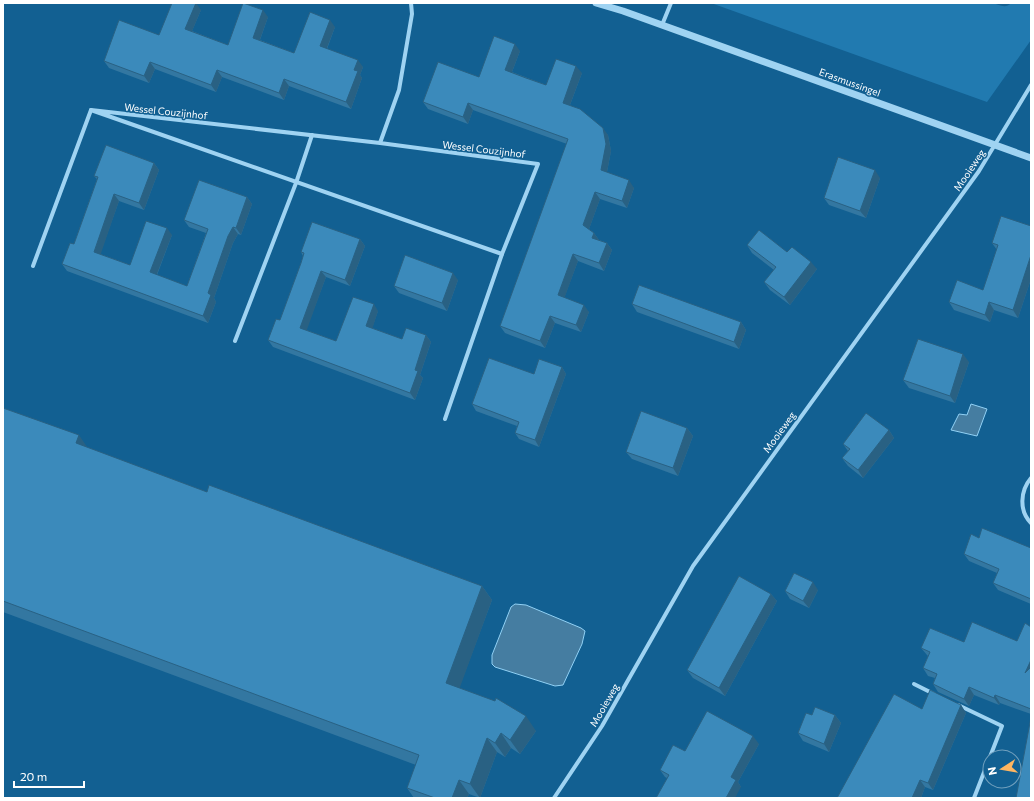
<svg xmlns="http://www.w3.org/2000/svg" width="1034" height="801" font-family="Commissioner,sans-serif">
<rect width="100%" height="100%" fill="#126092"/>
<!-- green -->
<path fill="#217ab0" d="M711 3H993C999 5 1006 9 1011 3H1031V40L987 102Z"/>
<!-- water -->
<g fill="#457da1" stroke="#91d1f5">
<path d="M971 404 987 409 977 436 951 430 959 414 967 415Z"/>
<path d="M515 604 526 605 581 628 585 631 582 644 563 685 555 686 495 667 492 664V655L511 607Z"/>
</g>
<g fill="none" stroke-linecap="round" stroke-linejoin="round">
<!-- minor -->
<g stroke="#9fd3f2" stroke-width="4">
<path d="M662 25 671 3"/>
<path d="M380 143 538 164 502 254 91 110 380 143 399 90 412 14 411 3"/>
<path d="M33 266 91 110"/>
<path d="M235 341 296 183 312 135"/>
<path d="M445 419 502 254"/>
<path d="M1031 478C1020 491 1019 511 1031 523"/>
<path d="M914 684 934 694"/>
<path d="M958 705 1002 726 974 798"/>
<path d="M554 798 602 726 693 566 979 171 1031 85"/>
</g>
<!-- tertiary -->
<path stroke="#9fd3f2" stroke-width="7" d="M596 3 623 11 1031 158"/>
</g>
<!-- wall -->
<g fill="#3377a1">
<path d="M201 10 192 31 228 45 268 17 260 40 294 53 335 27 327 49 363 67 360 75 362 78 351 109 289 86 284 100 222 77 216 92 155 69 149 83 109 68 104 61 159 35Z"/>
<path d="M520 51 512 72 546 85 582 73 570 105 608 135 611 151 607 172 634 188 627 208 600 199 589 229 594 233 599 240 607 243 612 250 604 271 578 261 564 298 589 312 581 332 555 323 545 348 505 333 500 326 567 144 473 110 468 124 428 109 423 102 479 77Z"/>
<path d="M154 163 159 170 144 210 119 201 100 254 130 265 172 235 157 275 187 286 206 233 189 227 184 220 247 197 252 204 241 235 238 234 233 243 214 298 216 302 208 323 67 271 62 264 74 244 97 179 94 176Z"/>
<path d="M880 178 866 218 829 205 824 198Z"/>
<path d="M1031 226V279L1018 318 994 310 990 322 954 310 949 302 983 290 997 250 992 243Z"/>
<path d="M360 239 365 246 350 286 326 277 306 330 336 341 378 311 372 328 402 339 426 335 431 342 420 375 423 378 415 400 273 347 268 340 280 320 301 263 303 256 301 252Z"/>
<path d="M747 245 787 252 817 269 790 305 770 290 764 282 774 270 752 253Z"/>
<path d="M458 280 447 311 399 293 394 286Z"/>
<path d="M632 304 741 322 746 330 739 349 637 312Z"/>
<path d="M969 362 955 403 909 388 903 380Z"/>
<path d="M562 367 566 374 539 447 519 439 515 433 517 426 476 411 472 404 534 374Z"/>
<path d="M3 408 87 448 207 492 482 586 492 600 459 688 536 731 520 754 511 748 505 757 497 752 480 798 469 794 467 798H414L407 788 416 765 3 612Z"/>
<path d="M687 428 693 436 678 476 632 459 626 452Z"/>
<path d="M889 430 894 438 863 478 848 466 842 458 848 451 843 444Z"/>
<path d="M1031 548V604L998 590 993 583 997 573 969 561 964 554Z"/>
<path d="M818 590 809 608 790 599 785 591Z"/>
<path d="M771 594 777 601 725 696 693 678 687 670Z"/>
<path d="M1031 627V714L1000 703 999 705 974 695 969 706 938 692 933 684 935 678 928 676 923 668 928 656 927 655 921 648 964 642 1017 641Z"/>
<path d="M961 705 966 713 933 790 925 787 921 798H837L922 709Z"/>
<path d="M812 715H835L841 723 829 752 803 741 798 733Z"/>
<path d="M759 744 738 782 741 787 667 778 665 777 660 770 685 751Z"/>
</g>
<!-- shaded-wall -->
<g fill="#296183">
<path d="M196 3 201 10 190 36 185 29Z"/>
<path d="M263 10 268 17 258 45 253 38Z"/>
<path d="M330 20 335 27 325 53 320 46Z"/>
<path d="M515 44 520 51 510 77 505 70Z"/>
<path d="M358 60 363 67 360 75 362 78 351 109 346 102 354 70Z"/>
<path d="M150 62 155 69 149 83 144 76Z"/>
<path d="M576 66 582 73 568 110 563 103Z"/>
<path d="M217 70 222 77 216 92 211 85Z"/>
<path d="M284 79 289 86 284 100 279 93Z"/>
<path d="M468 103 473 110 468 124 463 117Z"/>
<path d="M603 128 608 135 611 151 606 177 601 170Z"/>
<path d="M154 163 159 170 144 210 139 203Z"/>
<path d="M875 170 880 178 866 218 860 211Z"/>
<path d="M629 180 634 188 627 208 622 201Z"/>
<path d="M595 192 600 199 588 232 583 225Z"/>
<path d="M114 194 119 201 99 259 94 252Z"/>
<path d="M247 197 252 204 241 235 236 228Z"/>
<path d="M233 227 238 234 233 243 214 298 216 302 208 323 203 316 208 293 228 236Z"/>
<path d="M167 228 172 235 155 279 150 272Z"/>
<path d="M594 233 599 240 597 245 592 238Z"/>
<path d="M360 239 365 246 350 286 345 280Z"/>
<path d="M607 243 612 250 604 271 599 263Z"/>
<path d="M573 254 578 261 563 302 558 295Z"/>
<path d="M1031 255V279L1018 318 1013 310Z"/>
<path d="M811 262 817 269 790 305 784 297Z"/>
<path d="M321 271 326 277 305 335 300 328Z"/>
<path d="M453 273 458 280 447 311 442 303Z"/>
<path d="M989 302 994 310 990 322 985 315Z"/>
<path d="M374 304 378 311 371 333 366 326Z"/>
<path d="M584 305 589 312 581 332 576 325Z"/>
<path d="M550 316 555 323 545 348 540 341Z"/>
<path d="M741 322 746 330 739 349 734 342Z"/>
<path d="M426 335 431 342 420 375 423 378 415 400 410 393 415 370Z"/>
<path d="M963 354 969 362 955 403 950 396Z"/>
<path d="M562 367 566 374 539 447 535 440Z"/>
<path d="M687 428 693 436 678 476 673 468Z"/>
<path d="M889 430 894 438 863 478 858 470Z"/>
<path d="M79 435 89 450 76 443Z"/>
<path d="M813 582 818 590 809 608 803 601Z"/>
<path d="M482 586 492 600 456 698 446 683Z"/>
<path d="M771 594 777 601 725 696 719 688Z"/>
<path d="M1031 660V680L1025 673Z"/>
<path d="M969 687 974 695 969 706 964 699Z"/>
<path d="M995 695 1000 703 999 705 994 698Z"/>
<path d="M961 705 966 713 933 790 928 783Z"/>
<path d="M835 715 841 723 829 752 824 744Z"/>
<path d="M526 716 536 731 520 754 510 740Z"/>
<path d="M501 733 511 748 505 757 495 743Z"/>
<path d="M753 736 759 744 738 782 741 787 735 798H726L731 777Z"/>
<path d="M487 738 497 752 480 798 470 784Z"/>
<path d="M459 780 469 794 467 798H452Z"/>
<path d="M920 780 925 787 921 798H912Z"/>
</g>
<!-- building -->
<g fill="#3b8abb" stroke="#296183">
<path d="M172 3H196L185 29 228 45 243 3 263 10 253 38 294 53 310 12 330 20 320 46 358 60 354 70 358 71 346 102 284 79 279 93 217 70 211 85 150 62 144 76 104 61 119 20 159 35Z"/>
<path d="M494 36 515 44 505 70 526 78 546 85 556 59 576 66 563 103 580 109 603 128 606 144 601 170 629 180 622 201 595 192 583 225 594 233 592 238 607 243 599 263 573 254 558 295 584 305 576 325 550 316 540 341 500 326 568 139 468 103 463 117 423 102 438 62 479 77Z"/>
<path d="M106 145 154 163 139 203 114 194 94 252 130 265 146 221 167 228 150 272 187 286 208 229 184 220 199 180 247 197 236 228 233 227 228 236 208 293 211 295 203 316 62 264 70 243 74 244 98 177 94 176Z"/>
<path d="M838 157 875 170 860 211 824 198Z"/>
<path d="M1001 216 1031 226V255L1013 310 989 302 985 315 949 302 957 280 983 290 998 245 992 243Z"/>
<path d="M312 222 360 239 345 280 321 271 300 328 336 341 353 297 374 304 366 326 402 339 406 328 426 335 415 370 418 371 410 393 268 340 276 319 280 320 301 263 304 253 301 252Z"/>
<path d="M759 230 787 252 792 247 811 262 784 297 764 282 776 267 747 245Z"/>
<path d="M405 255 453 273 442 303 394 286Z"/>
<path d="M639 285 741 322 734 342 632 304Z"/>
<path d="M918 339 963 354 950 396 903 380Z"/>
<path d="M489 358 534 374 539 359 562 367 535 440 515 433 519 422 472 404Z"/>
<path d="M3 408 79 435 76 443 207 492 209 485 482 586 446 683 495 701 496 698 526 716 510 740 501 733 495 743 487 738 470 784 459 780 452 798H435L407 788 419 755 3 601Z"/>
<path d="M641 411 687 428 673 468 626 452Z"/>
<path d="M866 413 889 430 858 470 842 458 850 449 843 444Z"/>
<path d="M982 528 1031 548V599L993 583 999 569 964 554 971 534 979 538Z"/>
<path d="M794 573 813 582 803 601 785 591Z"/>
<path d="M739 576 771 594 719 688 687 670Z"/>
<path d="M972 622 1017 641 1025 623 1031 627V660L1025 673 1031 667V709L995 695 994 698 969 687 964 699 933 684 937 674 923 668 930 652 921 648 930 628 964 642Z"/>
<path d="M930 690 961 705 928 783 920 780 912 798H837L894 694 922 709Z"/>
<path d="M815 707 835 715 824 744 798 733 806 713 812 715Z"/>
<path d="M707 711 753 736 731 777 736 780 726 798H656L669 775 660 770 673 745 685 751Z"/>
<path d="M1031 717V798H1016Z"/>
</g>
<g text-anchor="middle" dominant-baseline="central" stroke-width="3" stroke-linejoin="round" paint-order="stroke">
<!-- street labels -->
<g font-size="10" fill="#fff" stroke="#126092">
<text transform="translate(850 82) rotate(20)">Erasmussingel</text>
<text transform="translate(166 111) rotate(6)">Wessel Couzijnhof</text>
<text transform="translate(484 149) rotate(7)">Wessel Couzijnhof</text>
<text transform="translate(969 170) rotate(-56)">Mooieweg</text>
<text transform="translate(779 432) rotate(-54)">Mooieweg</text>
<text transform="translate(604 705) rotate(-60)">Mooieweg</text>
</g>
</g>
<!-- border -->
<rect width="1034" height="801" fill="none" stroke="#ffffff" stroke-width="8"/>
<!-- north arrow -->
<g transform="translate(1002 769) rotate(258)"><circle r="19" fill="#126092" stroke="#71a0be"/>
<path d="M0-3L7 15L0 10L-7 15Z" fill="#ffb661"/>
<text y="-6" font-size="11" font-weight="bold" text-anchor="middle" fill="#ffffff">N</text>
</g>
<!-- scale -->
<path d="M14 781v6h70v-6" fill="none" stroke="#ffffff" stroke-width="2"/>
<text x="20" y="781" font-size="12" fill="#ffffff" stroke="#126092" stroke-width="3" paint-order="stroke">20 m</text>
</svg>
